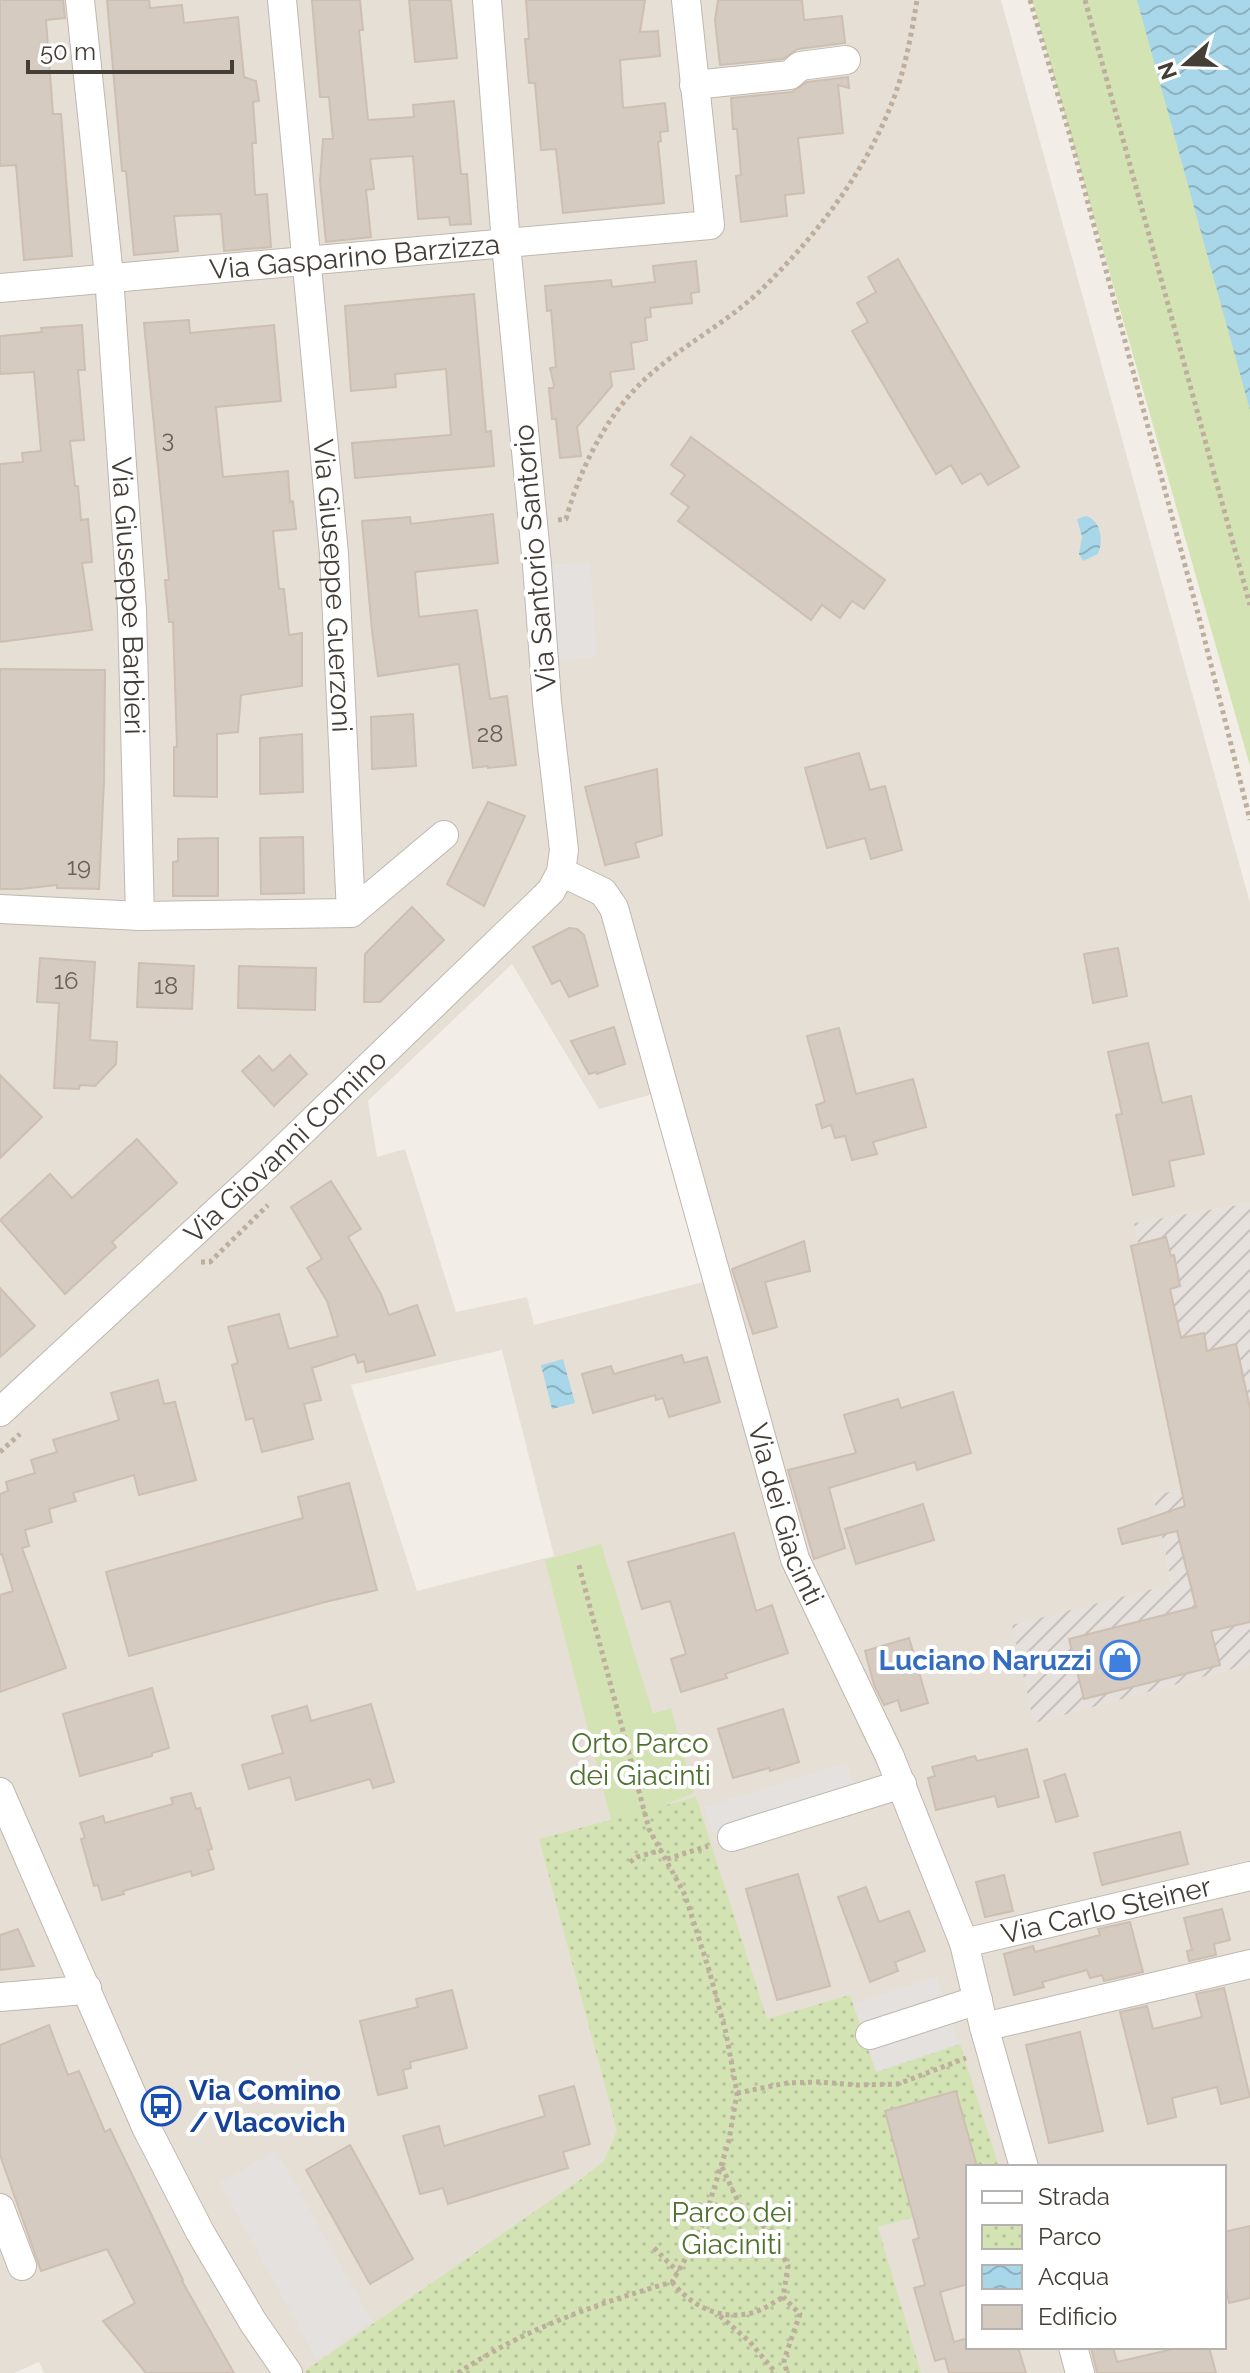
<svg xmlns="http://www.w3.org/2000/svg" width="1250" height="2373" font-family="Raleway,sans-serif">
<defs>
<pattern id="industrial-furrows" width="10" height="10" patternUnits="userSpaceOnUse" patternTransform="scale(2)"><rect width="10" height="10" fill="#e5e0dc"/><path d="M-1 1l2-2M0 10L10 0M9 11l2-2" fill="none" stroke="#c6c1bd"/></pattern>
<pattern id="park-dots" width="8" height="8" patternUnits="userSpaceOnUse" patternTransform="scale(2)"><rect width="8" height="8" fill="#d3e3b3"/><path d="M2 2h.1M6 6h.1" fill="none" stroke="#b6c49b" stroke-width="1.8" stroke-linecap="round"/></pattern>
<pattern id="water-waves" width="16" height="10" patternUnits="userSpaceOnUse" patternTransform="scale(2)"><rect width="16" height="10" fill="#a8d7ea"/><path d="M0 5q4-4 8 0t8 0" fill="none" stroke="#8bb0be"/></pattern>
</defs>
<rect width="100%" height="100%" fill="#f2eee7"/>
<!-- residential -->
<path fill="#e6dfd6" fill-rule="evenodd" d="M0 0H1001L1250 903V1203L1135 1223 1190 1488 1153 1495 1172 1585 1013 1626 1035 1722 1250 1664V2373H44L39 2362 14 2373H0ZM512 964 599 1109 653 1094 707 1281 534 1325 527 1297 456 1312 405 1149 377 1157 368 1101ZM502 1350 554 1556 417 1591 351 1385ZM968 2167H1224V2347H968Z"/>
<!-- industrial -->
<path fill="url(#industrial-furrows)" d="M1250 1203V1664L1034 1723 1012 1625 1172 1584 1153 1495 1189 1488 1134 1223Z"/>
<!-- green -->
<g fill="#d3e3b3">
<path d="M1032 0H1250V766Z"/>
<path d="M601 1544 653 1714 671 1708 694 1793 647 1812 611 1820 545 1560Z"/>
</g>
<!-- park -->
<path fill="url(#park-dots)" d="M696 1797 767 2019 850 1995 876 2072 960 2044 999 2167H968V2202L878 2227 921 2373H306L305 2371 580 2180 604 2161 617 2131 539 1839Z"/>
<!-- parking -->
<g fill="#e4e1df">
<path d="M590 563 597 657 545 662 537 565Z"/>
<path d="M846 1763 859 1797 717 1843 704 1807Z"/>
<path d="M937 1976 960 2044 876 2072 853 2004Z"/>
<path d="M276 2150 372 2321 317 2360 220 2183Z"/>
</g>
<!-- water -->
<g fill="url(#water-waves)">
<path d="M1137 0H1250V410Z"/>
<path d="M1086 516C1101 520 1104 541 1098 554L1083 561 1079 554 1082 537 1077 519Z"/>
<path d="M563 1359 575 1403 552 1409 541 1365Z"/>
</g>
<!-- building -->
<g fill="#d6cbc1" stroke="#cdbfb1" stroke-width="2">
<path d="M0 0H63L65 18 46 20 53 114H61L72 256 24 260 16 165 0 166Z"/>
<path d="M107 0H149L150 8 182 5 184 23 238 17 244 77 256 81 259 101 253 102 256 143H252L255 195 267 194 271 247 224 251 221 214 174 216 178 251 134 255 126 171H122Z"/>
<path d="M312 0H360L363 30H359L368 120 414 117 413 105 454 101 461 174H467L471 224 450 225 449 217 418 219 413 156 370 159 374 189 366 190 371 237 326 242 320 181 323 139H333L329 97H320Z"/>
<path d="M409 0H451L457 58 415 62Z"/>
<path d="M526 0H645L640 32 658 31 660 56 620 60 623 108 665 103 668 131 660 132 661 141 658 142 664 203 563 213 556 149 541 150 535 83H529L525 39H529Z"/>
<path d="M718 0H802L804 20 842 16 845 43 798 49 783 59 720 65 715 20Z"/>
<path d="M848 77 849 88 838 85 843 133 798 138 804 193 785 195 787 216 741 222 736 176 741 175 737 129H733L731 98 792 92 807 82Z"/>
<path d="M898 259 1019 467 988 485 981 473 962 484 951 465 936 474 852 331 868 322 857 303 876 292 868 277Z"/>
<path d="M696 261 699 292 691 293 692 303 650 308 651 317 645 318 647 340 631 343 634 369 610 372 612 386 577 427 581 456 560 458 556 419H552L549 388H553L554 385 550 368 556 367 551 310 547 311 545 286 611 280 612 287 655 282 653 266Z"/>
<path d="M474 294 486 432 491 431 494 466 355 478 352 443 451 435 446 369 395 374 396 387 351 391 345 306Z"/>
<path d="M189 320 190 333 274 325 281 401 216 407 223 477 288 471 290 502 293 501 296 529 273 531 279 589H284L289 635 302 633V686L241 695 238 732 217 734V797L174 796V747H177L173 622H169L165 580H169L144 323Z"/>
<path d="M82 325 85 370H78L84 440 70 441 75 486H78L81 520 88 519 92 562 82 563 92 630 0 642V464L23 462 22 453 41 451 34 372 0 374V336L42 332 41 328Z"/>
<path d="M691 437 885 580 864 609 852 601 840 618 822 605 811 620 678 521 689 507 671 494 685 475 671 465Z"/>
<path d="M493 514 498 563 415 572 419 617 477 610 490 699 507 696 516 765 488 768V766L473 768 459 664 378 676 372 630 362 521 410 517 411 524Z"/>
<path d="M0 669 105 670 104 780 99 889 57 888V885L20 889H0Z"/>
<path d="M413 714 416 766 372 769 371 717Z"/>
<path d="M302 734 303 792 260 794V738Z"/>
<path d="M859 753 870 790 885 786 902 850 871 859 865 838 827 848 805 768Z"/>
<path d="M657 769 662 835 635 843 639 857 605 865 585 787Z"/>
<path d="M488 802 525 816 484 906 447 884Z"/>
<path d="M303 837 304 893 261 894 260 838Z"/>
<path d="M218 838V896H173V862L178 861V839Z"/>
<path d="M412 907 444 940 380 1002H364L365 954Z"/>
<path d="M569 928 577 929 584 935 598 986 569 997 560 980 552 984 533 947Z"/>
<path d="M1118 948 1127 996 1093 1003 1084 954Z"/>
<path d="M40 958 95 962 90 1040 117 1042 116 1064 95 1086 80 1085 79 1089 54 1088 59 1003 37 1002Z"/>
<path d="M139 963 194 966 192 1009 137 1007Z"/>
<path d="M239 966 316 968 315 1010 238 1008Z"/>
<path d="M614 1027 625 1064 597 1074 596 1072 589 1074 571 1041Z"/>
<path d="M839 1028 856 1094 913 1079 926 1127 873 1142 877 1154 852 1160 845 1136 835 1138 831 1125 822 1128 816 1105 825 1102 807 1036Z"/>
<path d="M1148 1043 1162 1103 1191 1096 1204 1154 1169 1161 1174 1186 1133 1195 1116 1115 1122 1114 1108 1052Z"/>
<path d="M290 1055 307 1074 274 1106 242 1071 259 1056 273 1071Z"/>
<path d="M0 1075 42 1117 0 1158Z"/>
<path d="M137 1139 177 1183 112 1242 116 1247 65 1294 0 1220 50 1174 72 1198Z"/>
<path d="M331 1181 361 1229 348 1237 381 1294 389 1315 417 1305 435 1355 366 1372 364 1361 358 1363 355 1354 312 1368 321 1400 304 1404 313 1439 262 1452 253 1418 246 1420 232 1365 238 1363 228 1327 279 1314 289 1349 338 1336 327 1301 307 1268 322 1259 291 1207Z"/>
<path d="M1166 1237 1171 1256 1174 1255 1180 1286 1170 1289 1181 1338 1204 1333 1207 1351 1236 1344 1250 1408V1622L1211 1631 1220 1665 1084 1699 1069 1639 1196 1607 1177 1531 1122 1544 1118 1529 1185 1506 1131 1246Z"/>
<path d="M804 1241 810 1271 765 1282 777 1327 753 1334 732 1269Z"/>
<path d="M0 1288 35 1326 0 1357Z"/>
<path d="M682 1355 684 1363 707 1357 720 1402 669 1417 663 1398 656 1400 655 1395 593 1413 582 1374 611 1366 614 1374Z"/>
<path d="M158 1380 164 1404 175 1402 196 1480 139 1495 134 1475 73 1493 76 1501 49 1509 52 1522 25 1530 29 1546 22 1548 66 1668 0 1692V1595L13 1591 2 1554 0 1555V1494L8 1491 6 1482 35 1473 31 1460 57 1452 53 1440 119 1420 111 1393Z"/>
<path d="M953 1392 971 1453 917 1470 915 1462 829 1488 845 1548 814 1559 788 1470 856 1453 844 1415 898 1399 901 1408Z"/>
<path d="M349 1483 377 1590 325 1602 129 1656 106 1572 303 1518 298 1497Z"/>
<path d="M923 1504 934 1540 856 1564 845 1529Z"/>
<path d="M734 1533 756 1611 772 1605 788 1653 725 1674 727 1678 681 1692 671 1659 686 1654 670 1601 642 1609 628 1562Z"/>
<path d="M909 1638 928 1703 901 1711 898 1700 884 1705 874 1685 865 1651Z"/>
<path d="M152 1688 169 1748 152 1753V1756L80 1776 63 1714Z"/>
<path d="M371 1704 394 1782 373 1788 370 1779 296 1800 290 1777 249 1789 242 1765 283 1753 272 1716 307 1706 311 1721Z"/>
<path d="M783 1709 799 1762 770 1771 769 1768 733 1778 718 1729Z"/>
<path d="M1027 1749 1039 1797 998 1807 995 1796 936 1810 928 1778 935 1776 932 1767 975 1756 977 1761Z"/>
<path d="M1065 1774 1078 1816 1056 1822 1044 1781Z"/>
<path d="M191 1793 196 1809 200 1808 212 1849 208 1850 214 1869 192 1876 191 1871 123 1891 124 1894 102 1900 98 1885 94 1886 81 1839 85 1838 80 1823 103 1816 105 1823 173 1804 171 1798Z"/>
<path d="M1180 1832 1188 1864 1102 1885 1094 1853Z"/>
<path d="M798 1874 830 1986 777 2000 746 1889Z"/>
<path d="M1004 1875 1013 1911 985 1917 976 1882Z"/>
<path d="M866 1887 879 1922 909 1911 925 1951 895 1962 898 1971 870 1982 838 1897Z"/>
<path d="M1222 1909 1230 1940 1214 1944 1216 1955 1189 1961 1187 1951 1192 1950 1184 1918Z"/>
<path d="M1130 1922 1143 1972 1104 1981 1102 1975 1090 1978 1087 1970 1042 1982 1044 1987 1014 1995 1004 1954 1033 1946 1035 1952 1100 1935 1098 1929Z"/>
<path d="M18 1929 34 1966 0 1970V1935Z"/>
<path d="M1224 1988 1250 2097 1221 2104 1217 2087 1172 2098 1176 2117 1148 2124 1120 2012 1147 2006 1153 2029 1202 2017 1196 1994Z"/>
<path d="M452 1990 467 2048 410 2062 411 2068 403 2070 407 2088 378 2095 360 2021 418 2007 416 1999Z"/>
<path d="M49 2025 68 2075 79 2071 105 2132 110 2129 183 2280 182 2281 234 2373H146L103 2321 135 2303 107 2249 41 2271 0 2155V2045Z"/>
<path d="M1080 2032 1103 2131 1049 2143 1026 2045Z"/>
<path d="M574 2086 590 2144 563 2152 568 2168 448 2204 443 2188 420 2194 403 2136 439 2126 444 2146 545 2116 539 2096Z"/>
<path d="M956 2091 977 2167H968V2284L940 2292 954 2342 968 2338V2347H1018L1026 2373H949L945 2358 935 2361 914 2288 925 2285 913 2240 919 2238 885 2111Z"/>
<path d="M350 2145 413 2259 370 2284 306 2170Z"/>
<path d="M1250 2226V2298L1229 2303 1224 2276V2232Z"/>
<path d="M1091 2347H1113L1117 2362 1182 2347H1209L1216 2373H1097Z"/>
</g>
<g fill="none" stroke-linecap="round" stroke-linejoin="round">
<!-- minor casing -->
<g stroke="#c0b7ae" stroke-width="30">
<g id="minor">
<path id="s1" d="M80 0 109 276 132 610 140 916"/>
<path id="s2" d="M282 0 334 554 351 913"/>
<path d="M694 85 790 75 800 66 846 60"/>
<path id="s3" d="M0 288 710 225 686 0"/>
<path id="s4" d="M561 872 603 892 614 908 795 1559 890 1757 964 1943 984 2027 1024 2167"/>
<path d="M0 909 140 916 351 913 444 835"/>
<path id="s5" d="M0 1412 266 1166 551 891 561 872 564 850 547 702 537 565 506 244 487 0"/>
<path d="M0 1792 146 2127 200 2232 253 2322 288 2373"/>
<path d="M732 1837 902 1784"/>
<path id="s6" d="M964 1943 1250 1876"/>
<path d="M0 1997 73 1991 87 1988"/>
<path d="M984 2027 1250 1964"/>
<path d="M870 2035 978 2000"/>
<path d="M0 2208 22 2266"/>
<path d="M1073 2347 1080 2373"/>
</g>
</g>
<!-- path -->
<g stroke="#bdae9d" stroke-width="5" stroke-dasharray="4 4" stroke-linecap="butt">
<path d="M1030 0 1070 136 1200 621 1250 820"/>
<path d="M1085 0 1250 605"/>
<path d="M558 520 566 519C579 472 603 422 638 386 674 349 724 326 762 289 819 233 871 165 897 89 907 60 912 30 917 0"/>
<path d="M201 1262H210L268 1205"/>
<path d="M0 1452 20 1434"/>
<path d="M667 1859 708 1846"/>
<path d="M630 1862 637 1857 662 1850"/>
<path d="M737 2093 787 2083 819 2082 857 2085 898 2084 966 2058"/>
<path d="M722 2167 739 2204 771 2233 788 2266 783 2297 800 2314 784 2360 787 2373"/>
<path d="M704 2221 739 2204"/>
<path d="M654 2248 678 2272"/>
<path d="M672 2282C692 2307 723 2322 755 2312 765 2309 774 2302 783 2297"/>
<path d="M720 2316 750 2342 776 2373"/>
<path d="M458 2373C524 2329 596 2304 672 2282L694 2244 704 2221 729 2140 737 2093 726 2033 709 1970 685 1895 649 1829 578 1562"/>
</g>
<!-- minor -->
<use href="#minor" stroke="#fff" stroke-width="28"/>
</g>
<!-- icons -->
<defs>
<g id="shop-ring" transform="scale(2)"><circle r="9.5" fill="#fff" stroke="#3f7fe0" stroke-width="1.5"/><path d="M-5-2.5h2.3a2.7 3.5 0 0 1 5.4 0H5L5.5 6h-11ZM-1.5-2.5h3a1.5 2.3 0 0 0-3 0Z" fill="#3f7fe0"/></g>
<g id="bus-ring" transform="scale(2)"><circle r="9.5" fill="#fff" stroke="#1a4fb4" stroke-width="1.5"/><path d="M-5-6H5V4H4V6H2V4H-2V6H-4V4H-5ZM-3.5-4V0h7V-4ZM-3.5 1.2v1.5H-2V1.2ZM2 1.2v1.5H3.5V1.2Z" fill="#1a4fb4"/></g>
</defs>
<g fill-rule="evenodd">
<use href="#shop-ring" x="1120" y="1660"/>
<use href="#bus-ring" x="161" y="2106"/>
</g>
<g text-anchor="middle" dominant-baseline="central" stroke-width="8" stroke-linejoin="round" paint-order="stroke">
<!-- number labels -->
<g font-size="24" fill="#69615a">
<text x="168" y="438">3</text>
<text x="490" y="733">28</text>
<text x="79" y="866">19</text>
<text x="66" y="980">16</text>
<text x="166" y="985">18</text>
</g>
<!-- street labels -->
<g font-size="28" fill="#453e37" stroke="#fff">
<text stroke="none"><textPath href="#s3" startOffset="356">Via Gasparino Barzizza</textPath></text>
<text transform="translate(535 558) rotate(-95)">Via Santorio Santorio</text>
<text stroke="none"><textPath href="#s2" startOffset="588">Via Giuseppe Guerzoni</textPath></text>
<text stroke="none"><textPath href="#s1" startOffset="598">Via Giuseppe Barbieri</textPath></text>
<text stroke="none"><textPath href="#s5" startOffset="390">Via Giovanni Comino</textPath></text>
<text stroke="none"><textPath href="#s4" startOffset="696">Via dei Giacinti</textPath></text>
<text stroke="none"><textPath href="#s6" startOffset="146">Via Carlo Steiner</textPath></text>
</g>
<!-- shop labels -->
<g font-size="28" font-weight="bold" fill="#366cbe" stroke="#fff" text-anchor="end">
<text x="1092" y="1660">Luciano Naruzzi</text>
</g>
<!-- park labels -->
<g font-size="28" fill="#50722f" stroke="#fff">
<text x="640" y="1743">Orto Parco<tspan x="640" dy="32">dei Giacinti</tspan></text>
<text x="732" y="2212">Parco dei<tspan x="732" dy="32">Giaciniti</tspan></text>
</g>
<!-- transit labels -->
<g font-size="28" font-weight="bold" fill="#164399" stroke="#fff" text-anchor="start">
<text x="189" y="2090">Via Comino<tspan x="189" dy="32">/ Vlacovich</tspan></text>
</g>
</g>
<!-- legend -->
<rect x="966" y="2165" width="260" height="184" fill="#ffffff" stroke="#b5b2af" stroke-width="2"/>
<rect x="982" y="2191" width="40" height="12" fill="#ffffff" stroke="#b5b2af" stroke-width="2"/>
<text x="1038" y="2205" font-size="24" fill="#453e37">Strada</text>
<rect x="982" y="2225" width="40" height="24" fill="url(#park-dots)" stroke="#b5b2af" stroke-width="2"/>
<text x="1038" y="2245" font-size="24" fill="#453e37">Parco</text>
<rect x="982" y="2265" width="40" height="24" fill="url(#water-waves)" stroke="#b5b2af" stroke-width="2"/>
<text x="1038" y="2285" font-size="24" fill="#453e37">Acqua</text>
<rect x="982" y="2305" width="40" height="24" fill="#d6cbc1" stroke="#b5b2af" stroke-width="2"/>
<text x="1038" y="2325" font-size="24" fill="#453e37">Edificio</text>
<!-- north arrow -->
<g transform="translate(1186 64) rotate(250)" stroke="#ffffff" stroke-width="6" paint-order="stroke">
<path d="M0-6L14 30L0 20L-14 30Z" fill="#453e37"/>
<text y="-12" font-size="22" font-weight="bold" text-anchor="middle" fill="#453e37">N</text>
</g>
<!-- scale -->
<path d="M28 60v12h204v-12" fill="none" stroke="#453e37" stroke-width="4"/>
<text x="40" y="60" font-size="24" fill="#453e37" stroke="#ffffff" stroke-width="6" paint-order="stroke">50 m</text>
</svg>
